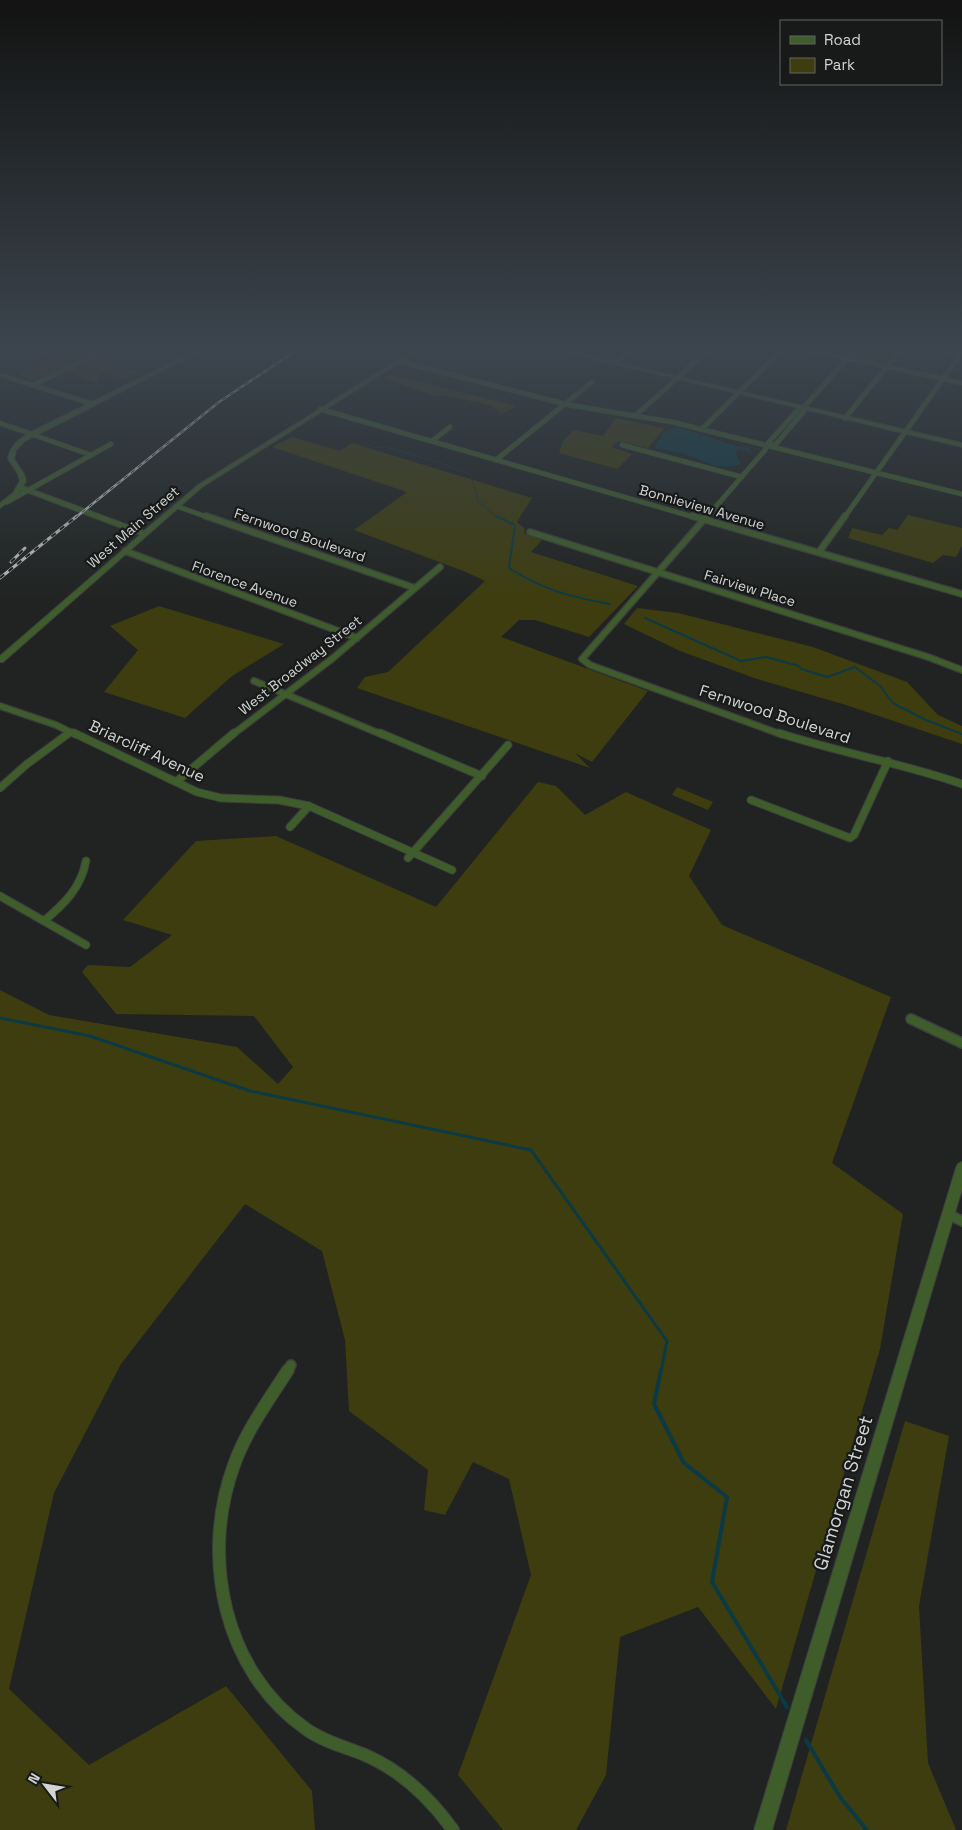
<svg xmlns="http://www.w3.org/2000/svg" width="962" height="1830" font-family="'Space Grotesk',sans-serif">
<rect width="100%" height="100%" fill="#202321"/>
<!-- green -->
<g fill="#3e3d0f">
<path d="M18 348H106L36 381 17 375 51 357Z"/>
<path d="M110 350 109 358 115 365 139 372 124 380 100 372 98 384 67 371Z"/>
<path d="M389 374 516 406 502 414 490 405 442 395 434 396 383 378Z"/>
<path d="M616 418 664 428 648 448 619 441 611 447 632 454 617 469 559 453 563 441 574 430 603 436Z"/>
<path d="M292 437 340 451 352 443 532 498 517 522 525 529 524 534 542 540 531 552 638 586 589 637 535 620H519L501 637 648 691 592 762 575 753 590 768 357 688 365 677 388 672 485 581 466 572 354 530 407 492 272 447Z"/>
<path d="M908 515 962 528V546L956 557 943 555 933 563 848 538 852 528 882 535 889 528 897 530Z"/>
<path d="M159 606 284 644 232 676 185 718 104 692 138 650 110 626Z"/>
<path d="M637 608 678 613 813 647 907 682 938 715 962 726V744L846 705 757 679 680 651 624 624Z"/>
<path d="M538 782 556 786 585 815 626 792 711 830 689 876 722 925 891 997 832 1163 903 1214 880 1349 776 1709 698 1607 620 1637 606 1775 576 1830H503L458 1775 531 1575 509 1479 473 1462 445 1515 424 1510 428 1470 349 1411 345 1340 322 1251 245 1204 121 1364 54 1493 9 1689 89 1765 226 1686 312 1791 315 1830H0V990L49 1015 237 1047 278 1084 293 1067 254 1016 116 1014 82 972 88 965 130 967 172 935 123 920 196 841 276 836 436 907Z"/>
<path d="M677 787 713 802 708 810 672 795Z"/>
<path d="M905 1421 949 1436 919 1606 928 1763 956 1830H786Z"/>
</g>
<!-- water -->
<path fill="#0c3a44" d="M676 427C701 433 732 448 751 448L749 450 753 453 738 449 736 454 741 464 730 467 715 466 685 454 656 448 655 445 666 431Z"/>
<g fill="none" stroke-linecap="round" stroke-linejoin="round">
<!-- stream-far3 -->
<g stroke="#0c3a44" stroke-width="1">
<path d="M99 348 102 349"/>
<path d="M107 352 100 358 102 363 111 370"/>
<path d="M365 443 373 448 386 447 438 462 471 475 478 501 498 518"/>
</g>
<!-- stream-far2 -->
<g stroke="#0c3a44" stroke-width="2">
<path d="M496 516 515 525 509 568C543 590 571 597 610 604"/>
<path d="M645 618 741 661 766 657 799 666 801 669 827 677 855 667 880 686 893 703 926 720 962 734"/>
</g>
<!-- stream-far1 -->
<path stroke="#0c3a44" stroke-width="3" d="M0 1018 90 1036 250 1091 531 1150 667 1341 661 1371"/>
<!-- stream -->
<g stroke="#0c3a44" stroke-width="4">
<path d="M661 1370 654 1404 684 1463 727 1497 712 1582 787 1707"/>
<path d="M806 1740 840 1797 867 1830"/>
</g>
<!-- minor-far4 casing -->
<g stroke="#3d3f3e" stroke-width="5.5">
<g id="minor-far4">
<path d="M799 348 962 383"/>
<path d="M931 348 962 354"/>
<path d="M398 361 569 405 672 422 962 494"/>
<path d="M616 363 635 348"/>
<path d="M0 375 93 404"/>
<path d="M33 385 111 348"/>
<path d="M320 409 697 518"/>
<path d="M636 415 711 348"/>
<path d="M845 418 902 348"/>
<path d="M0 423 91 455"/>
<path d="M702 429 784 348"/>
<path d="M432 441 450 427"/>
<path d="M622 445 742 477"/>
<path d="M768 446 776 444 804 411 803 408"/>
<path d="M496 460 592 382"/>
<path d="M7 502 111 444"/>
<path d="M176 506 210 518"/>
<path d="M706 518 765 450 768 443 798 410 803 408 857 348"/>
<path d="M844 518 962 352"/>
</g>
</g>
<!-- minor-far3 casing -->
<g stroke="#3d3f3e" stroke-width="8">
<g id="minor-far3">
<path d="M206 516 415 588"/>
<path d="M692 516 962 594"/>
<path d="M707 516 582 659 590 665 783 735"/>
<path d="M530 532 928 657 962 670"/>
<path d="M125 551 357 638"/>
<path d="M819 552 845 516"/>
<path d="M254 681 383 735"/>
<path d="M0 706 56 725 76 735"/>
<path d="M67 735 71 732"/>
<path d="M232 735 333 658 440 567"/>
</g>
</g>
<!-- minor-far2 casing -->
<g stroke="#3d3f3e" stroke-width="9">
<g id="minor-far2">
<path d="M74 733 197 792 221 798 279 800 309 806 452 870"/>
<path d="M380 733 482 776"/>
<path d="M779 733C840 753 902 763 962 784"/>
<path d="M176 782 234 733"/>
<path d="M0 788 27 764 69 733"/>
<path d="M751 800 850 838 854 835 888 761"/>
<path d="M290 827 309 806"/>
<path d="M408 858 508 745"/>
<path d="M0 896 86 945"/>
<path d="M44 921C64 904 81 888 86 861"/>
</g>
</g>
<!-- minor-far1 casing -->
<g stroke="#3d3f3e" stroke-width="12">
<g id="minor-far1">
<path d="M911 1019 962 1043"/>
<path d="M948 1214 962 1221"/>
<path d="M287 1371 291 1365"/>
</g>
</g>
<!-- minor casing -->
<g stroke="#3d3f3e" stroke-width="14">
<path id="minor" d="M288 1370C268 1401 246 1431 234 1465 200 1557 224 1672 306 1729 324 1742 346 1747 365 1755 402 1771 430 1798 453 1830"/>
</g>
<!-- tertiary casing -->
<g stroke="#3d3f3e" stroke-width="2">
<g id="tertiary">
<path d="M201 348H207L25 441 16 450 14 459 24 474 26 481 23 486 144 531 198 485 417 348H423L202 487 3 662H0V656L140 535 21 490 17 495 0 508V503L13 493 20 481 18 474 8 459C10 444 21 438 33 431Z"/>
<path d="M548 348H555L962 443V447Z"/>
<path d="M962 1162V1189L772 1830H754L956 1168 958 1164Z"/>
</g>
</g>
<!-- minor-far4 -->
<use href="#minor-far4" stroke="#3f5d2b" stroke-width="4.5"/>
<!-- minor-far3 -->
<use href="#minor-far3" stroke="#3f5d2b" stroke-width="5.5"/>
<!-- minor-far2 -->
<use href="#minor-far2" stroke="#3f5d2b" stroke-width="7"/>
<!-- minor-far1 -->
<use href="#minor-far1" stroke="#3f5d2b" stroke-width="9"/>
<!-- minor -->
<use href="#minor" stroke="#3f5d2b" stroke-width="12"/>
<!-- tertiary -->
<use href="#tertiary" fill="#3f5d2b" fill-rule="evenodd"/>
<!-- rail-far1 casing -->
<g stroke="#c0c2c1" stroke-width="2.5">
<path id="rail-far1" d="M75 518 219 402 300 348"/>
</g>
<!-- rail casing -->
<g stroke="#c0c2c1" stroke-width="3">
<g id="rail">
<path d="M11 562 25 548"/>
<path d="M0 578 77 516"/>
</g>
</g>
<!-- rail-far1 -->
<use href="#rail-far1" stroke="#171a18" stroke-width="1" stroke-dasharray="4.5" stroke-linecap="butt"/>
<!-- rail -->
<use href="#rail" stroke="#171a18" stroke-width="2" stroke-dasharray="5.5" stroke-linecap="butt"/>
</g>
<!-- sky -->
<linearGradient id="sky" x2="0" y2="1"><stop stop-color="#121312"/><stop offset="0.58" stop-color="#3c454e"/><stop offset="1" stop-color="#3c454e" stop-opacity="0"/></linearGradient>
<rect width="962" height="604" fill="url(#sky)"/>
<g text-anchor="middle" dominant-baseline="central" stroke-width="4.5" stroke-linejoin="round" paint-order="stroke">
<!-- far-street labels -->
<g font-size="14" fill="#d3d5d4" stroke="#171a18">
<text transform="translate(702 507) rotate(16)">Bonnieview Avenue</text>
<text transform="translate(133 527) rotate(-41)">West Main Street</text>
<text transform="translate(300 535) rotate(19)">Fernwood Boulevard</text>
<text transform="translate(245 584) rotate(20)">Florence Avenue</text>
<text transform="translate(750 588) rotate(17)">Fairview Place</text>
<text transform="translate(300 665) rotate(-38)">West Broadway Street</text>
</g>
<!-- street labels -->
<g font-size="16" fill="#d3d5d4" stroke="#171a18">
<text transform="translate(775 714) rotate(18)">Fernwood Boulevard</text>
<text transform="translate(147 751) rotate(25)">Briarcliff Avenue</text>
</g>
<!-- near-street labels -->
<g font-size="19" fill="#d3d5d4" stroke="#171a18">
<text transform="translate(843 1493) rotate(-73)">Glamorgan Street</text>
</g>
</g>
<!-- legend -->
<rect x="780" y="20" width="162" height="65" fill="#171a18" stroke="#626563"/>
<rect x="790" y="36" width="25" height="8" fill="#3f5d2b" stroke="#626563"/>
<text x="824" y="45" font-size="15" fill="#d3d5d4">Road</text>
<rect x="790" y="58" width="25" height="15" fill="#3e3d0f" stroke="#626563"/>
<text x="824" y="70" font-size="15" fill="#d3d5d4">Park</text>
<!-- north arrow -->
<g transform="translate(45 1785) rotate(301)" stroke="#171a18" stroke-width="4" paint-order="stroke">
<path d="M0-4L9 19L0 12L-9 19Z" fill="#d3d5d4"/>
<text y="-8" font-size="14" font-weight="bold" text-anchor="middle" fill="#d3d5d4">N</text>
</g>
</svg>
